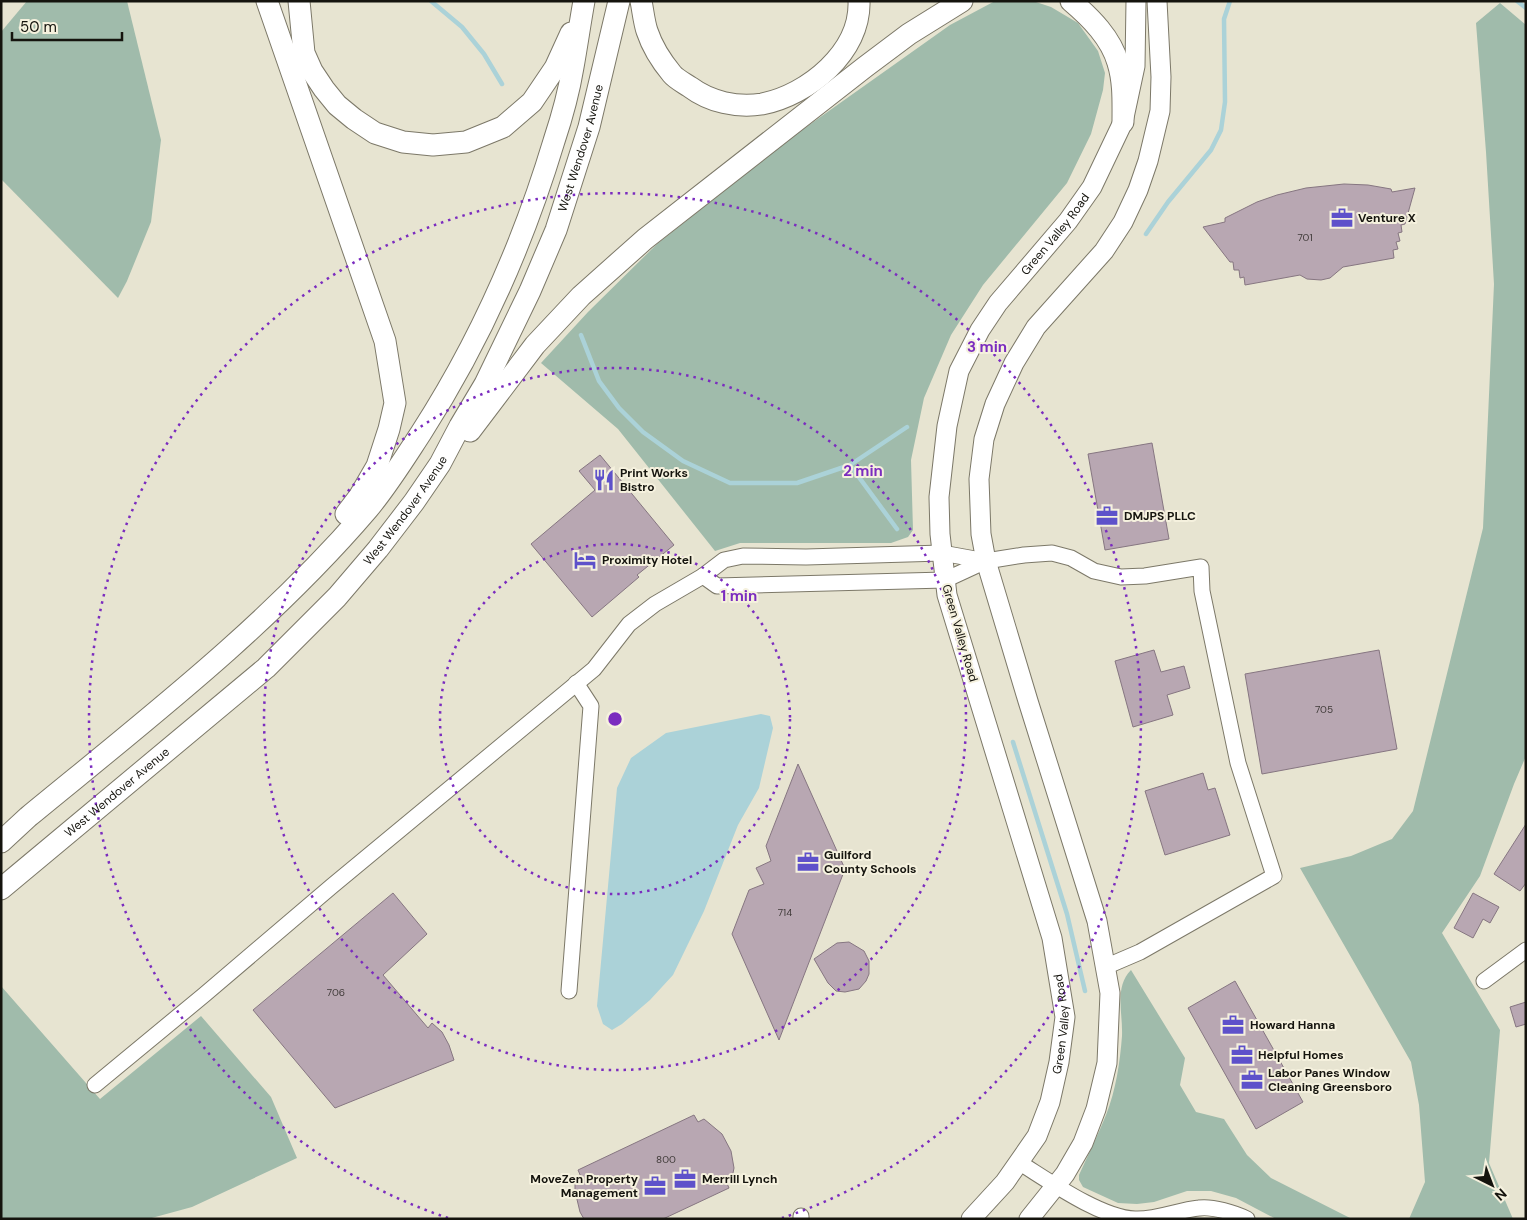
<svg xmlns="http://www.w3.org/2000/svg" width="1527" height="1220" font-family="'DM Sans',sans-serif">
<rect width="100%" height="100%" fill="#e7e4d1"/>
<!-- green -->
<g fill="#a0bbab">
<path d="M27 1H127L161 140 151 222 127 281 118 298 1 179V32Z"/>
<path d="M995 1H1033L1051 7 1078 23 1098 51 1105 73 1103 90 1091 134 1067 183 983 285 951 335 924 398 911 460 913 530 908 537 891 543H740L715 551 618 429 541 363 588 312 657 244 795 135 950 25Z"/>
<path d="M1500 3 1526 25V756L1514 784 1480 876 1442 933 1500 1030 1489 1163 1513 1219H1409L1425 1182 1419 1105 1411 1062 1300 868 1351 856 1392 839 1413 811 1483 528 1494 284 1486 152 1476 23Z"/>
<path d="M1131 970 1185 1058 1180 1085 1196 1112 1224 1119 1247 1155 1271 1178 1352 1219H1276L1236 1198 1211 1191H1187L1154 1202 1137 1204 1118 1203 1083 1187 1079 1180V1175C1088 1155 1098 1135 1106 1115 1116 1090 1120 1062 1122 1036 1123 1013 1114 987 1131 970Z"/>
<path d="M1 986 100 1099 201 1016 271 1097 297 1158 192 1207 148 1219H1Z"/>
</g>
<!-- water -->
<path fill="#abd2d8" d="M761 714 770 716 773 728 759 788 738 825 704 911 673 975 650 1000 622 1024 612 1030 603 1024 597 1006 617 788 631 758 666 733Z"/>
<g fill="none" stroke-linecap="round" stroke-linejoin="round">
<!-- stream -->
<g stroke="#abd2d8" stroke-width="4.5">
<path d="M431 1 462 27 484 54 502 84"/>
<path d="M1517 1 1526 8"/>
<path d="M1146 234 1168 202 1211 150 1221 130 1225 102 1224 19 1230 1"/>
<path d="M581 335 599 381 619 408 643 432 683 461 730 483H797L850 465 907 427"/>
<path d="M850 465 897 529"/>
<path d="M1013 742 1067 914 1085 991"/>
</g>
</g>
<!-- building -->
<g fill="#b8a7b2" stroke="#867681">
<path d="M1344 184 1368 185 1391 189 1392 192 1415 188 1405 224 1401 225 1402 232 1398 233 1400 241 1396 242 1398 249 1393 250 1394 258 1343 267 1330 278 1321 280 1307 279 1300 275 1245 285 1244 277 1240 278 1239 270H1234L1233 262H1230L1203 227 1225 222V218L1257 202 1277 195 1306 188Z"/>
<path d="M1152 443 1169 539 1105 550 1088 454Z"/>
<path d="M600 455 674 545 637 575 639 577 592 617 531 544 595 490 579 471Z"/>
<path d="M1154 650 1161 672 1184 666 1190 688 1167 695 1173 715 1133 727 1115 661Z"/>
<path d="M1379 650 1397 749 1262 774 1245 674Z"/>
<path d="M798 764 845 869 779 1040 732 934 749 890 764 884 756 868 771 861 766 846Z"/>
<path d="M1203 773 1208 790 1215 788 1230 835 1165 855 1145 791Z"/>
<path d="M1526 824V883L1520 891 1494 874Z"/>
<path d="M393 893 427 934 383 975 428 1028 432 1023 442 1032 449 1045 454 1060 335 1108 253 1010Z"/>
<path d="M1473 893 1499 907 1490 923 1483 919 1473 938 1454 928Z"/>
<path d="M849 942 864 951 869 961V974L866 981 859 989 845 992 836 991 828 983 814 959 837 943Z"/>
<path d="M1235 981 1303 1102 1256 1129 1188 1008Z"/>
<path d="M1526 1002V1024L1516 1027 1510 1007Z"/>
<path d="M694 1115 698 1122 704 1119 722 1134 731 1151 734 1168 732 1178 726 1181 729 1188 663 1219H584L580 1212 575 1191V1180L581 1177 578 1170Z"/>
</g>
<g fill="none" stroke-linecap="round" stroke-linejoin="round">
<!-- minor casing -->
<g stroke="#7c7868" stroke-width="17">
<g id="minor">
<path d="M703 576 717 586 945 580 986 561 1024 555 1052 553 1071 558 1094 571 1121 577 1145 576 1201 567 1202 591 1238 763 1274 876 1140 952 1105 967"/>
<path d="M1484 981 1526 950"/>
<path d="M569 991 591 706 576 683"/>
<path d="M95 1085 204 995 332 886 594 669 629 624 655 604 703 576 724 560 743 556 806 557 942 553 986 561"/>
<path d="M1020 1163C1049 1181 1101 1218 1135 1219 1157 1220 1178 1210 1199 1208 1212 1206 1235 1213 1247 1219"/>
<path d="M801 1216V1219"/>
</g>
</g>
<!-- major casing -->
<g stroke="#7c7868" stroke-width="21">
<g id="major">
<path id="s1" d="M971 1219 1005 1182 1037 1136 1050 1102 1059 1062 1065 1017 1052 938 947 595 940 534 939 497 947 426 959 371 980 330 998 303 1068 221 1092 187 1123 122 1135 66 1136 1"/>
<path d="M1029 1219 1065 1174 1083 1143 1096 1109 1107 1063 1110 993 1097 921 1028 701 986 561 981 534 979 479 984 439 995 404 1014 363 1036 327 1104 251 1123 222 1138 190 1148 161 1160 111 1161 77 1157 1"/>
</g>
</g>
<!-- highway casing -->
<g stroke="#7c7868" stroke-width="23">
<g id="highway">
<path d="M267 1 385 341 395 403 389 429 377 466 359 497 346 514"/>
<path d="M299 1 304 53 312 71 324 89 337 105 354 119 375 133 403 142 433 145 466 142 503 127 532 102 555 68 571 33"/>
<path d="M641 1C643 11 644 22 647 31 652 46 662 62 672 74 676 79 684 83 690 87 710 102 737 108 762 104 808 95 861 52 859 1"/>
<path d="M1071 1C1091 18 1111 38 1118 63 1124 82 1123 103 1123 122"/>
<path d="M470 431 535 345 581 296 645 239 865 67 909 34 962 1"/>
<path d="M1 842 28 817C146 720 268 626 368 509 388 485 404 459 421 433 479 343 523 244 554 141 562 117 569 91 573 67 577 45 580 23 584 1"/>
<path id="s2" d="M1 889 266 668 337 597 378 549 414 502 440 464 460 426 485 384 530 291 556 230 589 127 619 1"/>
</g>
</g>
<!-- minor -->
<use href="#minor" stroke="#fff" stroke-width="15"/>
<!-- major -->
<use href="#major" stroke="#fff" stroke-width="19"/>
<!-- highway -->
<use href="#highway" stroke="#fff" stroke-width="21"/>
</g>
<!-- distance rings -->
<g fill="none" stroke="#7b2cbf" stroke-width="2.5" stroke-dasharray="2.5 5">
<circle cx="615" cy="719" r="175"/>
<circle cx="615" cy="719" r="351"/>
<path d="M448 1218A526 526 0 1 1 782 1218"/>
</g>
<!-- icons -->
<defs>
<g id="office-bare" transform="scale(1.725)"><path d="M-6-3h4V-5.5h4V-3h4V5H-6ZM-1-4.5V-3h2v-1.5ZM-6 0V1H6V0Z" fill="#5e51ca" stroke="#f5f1de" stroke-width="2.5" paint-order="stroke"/></g>
<g id="restaurant-bare" transform="scale(1.725)"><path d="M-5-6h1v4h1v-4h1v4h1v-4h1v5L-1.5 .5V6h-2V.5L-5-1ZM5-6V6H3V1.5H1.5Q1.5-4 5-6Z" fill="#5e51ca" stroke="#f5f1de" stroke-width="2.5" paint-order="stroke"/></g>
<g id="hotel-bare" transform="scale(1.725)"><path d="M-6-4.5h1.5V1H6V5H4.5V3h-9V5H-6ZM-4 0a1.8 1.8 0 1 1 3.6 0ZM.5 0V-2.5h3Q6-2.5 6 0Z" fill="#5e51ca" stroke="#f5f1de" stroke-width="2.5" paint-order="stroke"/></g>
</defs>
<g fill-rule="evenodd">
<use href="#office-bare" x="1342" y="218"/>
<use href="#restaurant-bare" x="604" y="480"/>
<use href="#office-bare" x="1107" y="516"/>
<use href="#hotel-bare" x="585" y="560"/>
<use href="#office-bare" x="808" y="862"/>
<use href="#office-bare" x="1233" y="1025"/>
<use href="#office-bare" x="1242" y="1055"/>
<use href="#office-bare" x="1252" y="1080"/>
<use href="#office-bare" x="685" y="1179"/>
<use href="#office-bare" x="655" y="1186"/>
</g>
<g text-anchor="middle" dominant-baseline="central" stroke-width="4" stroke-linejoin="round" paint-order="stroke">
<!-- number labels -->
<g font-size="10" fill="#3e3937">
<text x="1305" y="237">701</text>
<text x="1324" y="709">705</text>
<text x="785" y="912">714</text>
<text x="336" y="992">706</text>
<text x="666" y="1159">800</text>
</g>
<!-- street labels -->
<g font-size="12" fill="#15140e" stroke="#f5f1de">
<text stroke="none"><textPath href="#s2" startOffset="961">West Wendover Avenue</textPath></text>
<text stroke="none"><textPath href="#s1" startOffset="1062">Green Valley Road</textPath></text>
<text stroke="none"><textPath href="#s2" startOffset="556">West Wendover Avenue</textPath></text>
<text transform="translate(960 633) rotate(74)">Green Valley Road</text>
<text stroke="none"><textPath href="#s2" startOffset="151">West Wendover Avenue</textPath></text>
<text stroke="none"><textPath href="#s1" startOffset="222">Green Valley Road</textPath></text>
</g>
<!-- poi labels -->
<g font-size="12" font-weight="bold" fill="#15140e" stroke="#f5f1de" text-anchor="start">
<text x="1358" y="218">Venture X</text>
<text x="620" y="473">Print Works<tspan x="620" dy="14">Bistro</tspan></text>
<text x="1124" y="516">DMJPS PLLC</text>
<text x="602" y="560">Proximity Hotel</text>
<text x="824" y="855">Guilford<tspan x="824" dy="14">County Schools</tspan></text>
<text x="1250" y="1025">Howard Hanna</text>
<text x="1258" y="1055">Helpful Homes</text>
<text x="1268" y="1073">Labor Panes Window<tspan x="1268" dy="14">Cleaning Greensboro</tspan></text>
<text x="638" y="1179" text-anchor="end">MoveZen Property<tspan x="638" dy="14">Management</tspan></text>
<text x="702" y="1179">Merrill Lynch</text>
</g>
</g>
<circle cx="615" cy="719" r="8" fill="#7b2cbf" stroke="#f5f1de" stroke-width="2.5"/>
<g font-size="15" text-anchor="middle" font-weight="bold" fill="#7b2cbf" stroke="#f5f1de" stroke-width="4" stroke-linejoin="round" paint-order="stroke">
<text x="987" y="352">3 min</text>
<text x="863" y="476">2 min</text>
<text x="739" y="601">1 min</text>
</g>
<!-- border -->
<rect width="1527" height="1220" fill="none" stroke="#15140e" stroke-width="5"/>
<!-- north arrow -->
<g transform="translate(1492 1185) rotate(138)" stroke="#f5f1de" stroke-width="4" paint-order="stroke">
<path d="M0-4L9 19L0 12L-9 19Z" fill="#15140e"/>
<text y="-8" font-size="14" font-weight="bold" text-anchor="middle" fill="#15140e">N</text>
</g>
<!-- scale -->
<path d="M12 32v8h110v-8" fill="none" stroke="#15140e" stroke-width="2.5"/>
<text x="20" y="32" font-size="15" fill="#15140e" stroke="#f5f1de" stroke-width="4" paint-order="stroke">50 m</text>
</svg>
